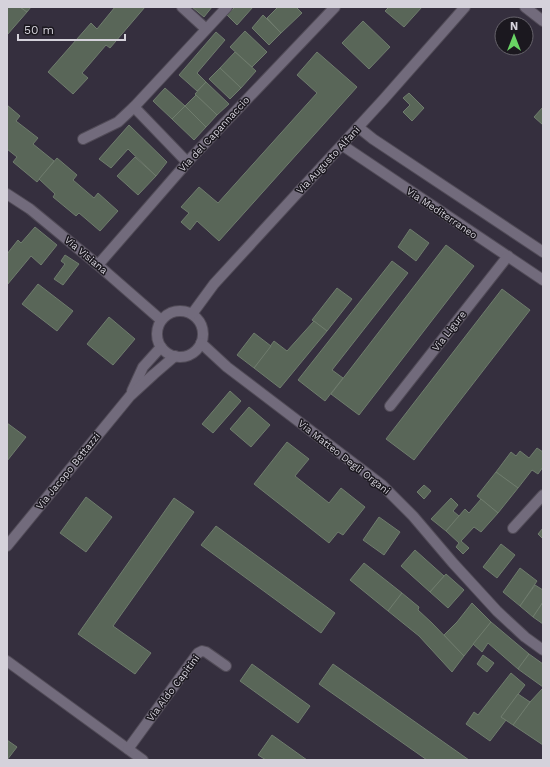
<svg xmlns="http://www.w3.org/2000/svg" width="550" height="767" font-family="'Work Sans',sans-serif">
<rect width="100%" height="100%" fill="#352f3e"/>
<!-- building -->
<g fill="#596658" stroke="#6f7c6d">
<path d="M7 7H20L27 12 7 35Z"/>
<path d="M20 7H31L27 12Z"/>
<path d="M115 7H145L110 48 106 45 82 73 88 78 73 94 48 72 91 23 97 29Z"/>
<path d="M192 7H212L204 17Z"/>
<path d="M235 7H253L237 25 227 15Z"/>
<path d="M278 7H296L302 13 281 33 267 18Z"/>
<path d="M389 7H422L404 27 385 11Z"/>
<path d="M263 15 281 33 269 45 252 28Z"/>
<path d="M363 21 390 47 369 69 342 43Z"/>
<path d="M245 31 267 52 252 67 230 47Z"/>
<path d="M216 32 225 40 197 73 206 82 197 91 179 75Z"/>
<path d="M235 52 256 71 241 88 220 68Z"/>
<path d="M317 52 357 87 219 241 197 221 190 230 181 222 189 213 181 207 199 187 218 203 317 93 297 75Z"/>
<path d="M220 68 241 88 230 99 209 79Z"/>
<path d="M206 82 229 104 217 115 195 94Z"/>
<path d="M165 88 185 106 172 119 153 101Z"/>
<path d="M409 93 424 108 412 121 403 112 410 105 403 98Z"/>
<path d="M196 95 217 115 206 127 185 106Z"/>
<path d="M7 105 20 116 16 121 38 138 33 144 54 161 37 182 13 162 17 157 7 149Z"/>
<path d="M185 106 206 127 194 140 172 119Z"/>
<path d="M543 107V125L534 117Z"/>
<path d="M129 125 167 162 156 176 128 149 111 168 99 159Z"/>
<path d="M135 157 156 176 138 195 117 176Z"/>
<path d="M57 158 77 175 73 180 94 198 98 193 118 211 100 231 79 213 76 216 53 197 55 194 39 179Z"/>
<path d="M35 227 57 245 41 265 31 256 7 285V254L18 240 21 243Z"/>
<path d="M410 229 429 243 416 261 398 247Z"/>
<path d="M446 245 474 266 359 415 331 394Z"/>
<path d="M65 255 79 264 63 285 54 279 65 264 61 261Z"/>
<path d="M392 261 408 273 332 370 343 378 325 401 298 380Z"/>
<path d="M38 284 73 311 57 331 22 304Z"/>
<path d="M337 288 352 299 327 331 312 320Z"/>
<path d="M502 289 530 310 414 460 386 439Z"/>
<path d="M109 317 135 339 113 365 87 344Z"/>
<path d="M314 321 327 331 280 388 254 368 274 341 287 351Z"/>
<path d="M254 333 271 346 254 368 237 355Z"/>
<path d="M230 391 241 401 213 433 202 424Z"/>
<path d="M249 407 270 425 251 447 230 429Z"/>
<path d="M7 423 26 437 7 461Z"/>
<path d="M287 442 309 459 295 476 329 503 341 488 365 507 343 535 338 532 329 543 254 484Z"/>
<path d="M537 448 543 452V467L538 474 532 470 518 488 496 472 511 452 516 456 520 451 529 458Z"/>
<path d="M496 472 518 488 498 513 477 496Z"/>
<path d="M424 485 431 491 424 499 417 492Z"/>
<path d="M86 497 112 517 86 552 60 533Z"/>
<path d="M174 498 194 512 113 626 151 653 135 674 78 634Z"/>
<path d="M451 498 458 505 453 511 459 516 446 531 431 519Z"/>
<path d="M481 499 498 513 481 532 474 527 461 541 469 548 463 554 456 547 459 543 446 531 465 509 469 513Z"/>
<path d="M379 517 400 532 384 555 363 540Z"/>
<path d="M216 526 335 613 321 633 201 545Z"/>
<path d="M543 528V539L538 534Z"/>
<path d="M501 544 515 555 497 578 483 567Z"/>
<path d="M415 550 444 576 430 592 401 566Z"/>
<path d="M364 563 402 593 388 611 350 580Z"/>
<path d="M520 568 537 581 520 606 503 592Z"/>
<path d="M446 574 464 590 448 608 430 592Z"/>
<path d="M535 585 543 590V602L533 617 520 606Z"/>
<path d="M402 593 419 607 418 610 432 623 464 656 452 672 419 636 388 611Z"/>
<path d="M543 602V624L533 617Z"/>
<path d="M472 603 491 622 464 656 444 635 457 622Z"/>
<path d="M491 622 529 654 518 669 488 643 482 652 473 644Z"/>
<path d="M529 654 543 664V687L518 669Z"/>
<path d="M483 655 494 663 487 672 477 664Z"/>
<path d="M252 664 310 706 298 723 240 681Z"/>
<path d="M333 664 469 760H427L319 684Z"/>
<path d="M511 673 525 685 501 717 506 720 490 741 466 724 474 712 478 715Z"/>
<path d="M543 688V745L513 725 530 702Z"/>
<path d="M518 694 530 702 513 725 501 717Z"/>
<path d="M272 735 307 760H266L258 755Z"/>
<path d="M7 740 17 747 7 760Z"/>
</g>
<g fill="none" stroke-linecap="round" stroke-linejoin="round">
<!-- minor casing -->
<g stroke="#514b57" stroke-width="12">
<g id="minor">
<path d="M182 7 206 29"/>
<path d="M525 7 543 21"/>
<path d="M358 127 373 139 543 252"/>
<path d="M83 139 118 122 134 107"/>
<path d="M342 145 543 280"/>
<path d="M187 162 134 107 227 7"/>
<path d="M7 194 30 209 98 265 161 320"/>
<path d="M98 265 192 157 335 7"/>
<circle cx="180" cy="334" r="23"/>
<path d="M192 314 214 284 383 100 465 7"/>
<path d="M201 343 227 367 382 485 413 516 453 563 497 611 525 637 543 650"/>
<path d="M132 391 143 367 161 347"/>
<path d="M390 406 508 256"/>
<path d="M513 528 543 495"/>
<path d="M7 546 130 396 154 374 175 356"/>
<path d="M7 661 143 760"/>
<path d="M128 749 198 653 202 651 206 652 226 666"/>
</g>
</g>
<!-- minor -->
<use href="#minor" stroke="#726b7c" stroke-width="10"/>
</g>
<g text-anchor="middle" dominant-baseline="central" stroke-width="3" stroke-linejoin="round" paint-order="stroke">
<!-- street labels -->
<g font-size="10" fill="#d5d2db" stroke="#1b181f">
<text transform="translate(214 134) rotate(-47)">Via del Capannaccio</text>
<text transform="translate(328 160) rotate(-47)">Via Augusto Alfani</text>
<text transform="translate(442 213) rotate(34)">Via Mediterraneo</text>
<text transform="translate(86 255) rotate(40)">Via Visiana</text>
<text transform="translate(449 331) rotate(-52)">Via Ligure</text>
<text transform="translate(344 457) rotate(38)">Via Matteo Degli Organi</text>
<text transform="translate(68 471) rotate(-51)">Via Jacopo Bettazzi</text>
<text transform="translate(173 688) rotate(-53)">Via Aldo Capitini</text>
</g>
</g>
<!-- border -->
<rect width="550" height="767" fill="none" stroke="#d5d2db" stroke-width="16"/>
<!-- north arrow -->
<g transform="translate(514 36)"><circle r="19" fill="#1b181f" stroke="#65626a"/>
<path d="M0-3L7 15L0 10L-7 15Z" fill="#69d464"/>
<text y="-6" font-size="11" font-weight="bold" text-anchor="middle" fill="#d5d2db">N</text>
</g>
<!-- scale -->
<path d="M18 34v6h107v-6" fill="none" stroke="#d5d2db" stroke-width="2"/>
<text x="24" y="34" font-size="12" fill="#d5d2db" stroke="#1b181f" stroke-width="3" paint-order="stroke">50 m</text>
</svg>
